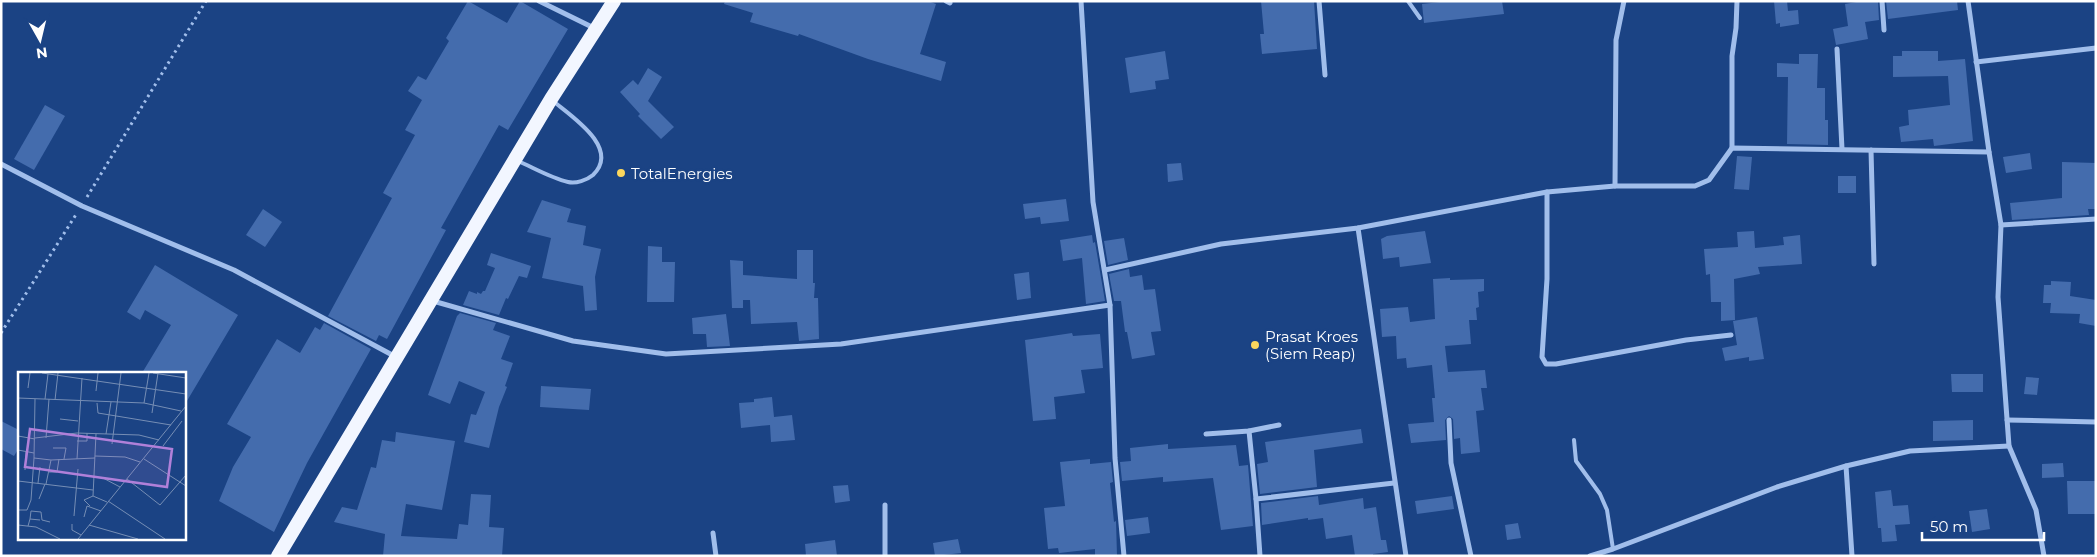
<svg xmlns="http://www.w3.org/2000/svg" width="2097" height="557" font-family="Montserrat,sans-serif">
<rect width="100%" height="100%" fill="#1b4384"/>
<!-- building -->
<g fill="#446cad">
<path d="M468 1 507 23 520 1 568 29 508 130 499 125 441 228 446 230 387 339 379 335 376 341 328 316 392 198 383 193 415 135 405 130 422 100 408 91 418 76 426 80 449 41 446 38Z"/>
<path d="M725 1H928L936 4 920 54 946 62 941 81 868 59 799 34 798 36 750 22 753 13 724 4Z"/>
<path d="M1261 1H1314L1317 49 1262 54 1260 34H1264Z"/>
<path d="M1449 1H1502L1504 14 1424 23 1422 4Z"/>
<path d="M1774 1H1787L1788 11 1798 10 1799 24 1780 27V23L1776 24Z"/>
<path d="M1862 1H1878L1879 20 1865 22 1868 39 1836 45 1833 29 1848 26 1845 4Z"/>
<path d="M1886 1H1957L1958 10 1888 19Z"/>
<path d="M1165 51 1169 79 1155 81 1156 89 1130 93 1125 58Z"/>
<path d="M1902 51H1938V61L1965 59 1973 141 1934 146 1933 139 1901 142 1899 127 1909 125 1908 110 1950 105 1948 76 1893 77V56H1902Z"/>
<path d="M1799 54H1818L1817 88H1825V120H1828V145L1787 144 1788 77H1777V63L1799 64Z"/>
<path d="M648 68 662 77 648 101 674 127 661 139 638 116 640 114 620 92 633 80 638 85Z"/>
<path d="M45 105 65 116 34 170 14 159Z"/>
<path d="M2030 153 2032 169 2006 173 2003 157Z"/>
<path d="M1737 156 1752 157 1749 190 1734 189Z"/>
<path d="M2062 162 2096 163V209H2088L2089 215 2012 220 2010 203 2062 198Z"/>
<path d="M1181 163 1183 180 1168 182 1167 164Z"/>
<rect x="1838" y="176" width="18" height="17"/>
<path d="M1066 199 1069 221 1041 224 1040 217 1025 219 1023 204Z"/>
<path d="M542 200 571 209 567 222 586 226 583 245 601 249 595 277 597 310 585 311 583 286 542 278 551 238 527 232Z"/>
<path d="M263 209 282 222 265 247 246 235Z"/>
<path d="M1425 231 1431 263 1400 267 1399 257 1383 259 1381 239 1387 236Z"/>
<path d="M1754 231 1755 248 1784 245 1783 237 1800 235 1802 264 1758 267 1760 274 1734 279 1735 320 1721 321V302H1711L1710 274 1706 275 1704 249 1738 247 1737 232Z"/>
<path d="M1092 235 1093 243 1095 242 1105 301 1086 304 1082 258 1063 261 1060 240Z"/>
<path d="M1124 238 1128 260 1108 265 1104 241Z"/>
<path d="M648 246 662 247V262H675L674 302H647Z"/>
<path d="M797 250H813V283H815L814 298H818L819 339 799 341 797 322 751 324 750 300H743V308H732L730 260 743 261V275L797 279Z"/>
<path d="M491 253 531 266 527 278 519 276 508 299 506 298 499 315 463 305 469 291 477 294V292L481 294 483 291H485L495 268 487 265Z"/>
<path d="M155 265 238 315 184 406V373H142L171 325 145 310 140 320 127 312Z"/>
<path d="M1129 269 1130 277 1142 275 1144 290 1155 289 1161 331 1151 332 1155 355 1132 359 1127 332H1125L1121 301H1114L1109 274Z"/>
<path d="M1029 272 1031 298 1017 300 1014 274Z"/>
<path d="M1450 278V280L1484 279V291L1478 292 1479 307 1476 308 1477 320H1469L1471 344 1445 346 1448 372 1485 370 1487 388H1481L1484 410 1476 411 1480 452 1461 454 1460 438 1454 439 1453 419 1449 416 1445 420 1446 440 1411 443 1408 424 1434 422 1432 398H1435L1432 365 1407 368 1406 358 1397 359 1396 336 1382 337 1380 309 1408 307 1410 322 1435 319 1433 279Z"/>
<path d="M2051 281 2071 282 2070 296 2096 300V326L2079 323 2080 314 2050 313 2051 303H2043L2044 285H2051Z"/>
<path d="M460 313 496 323 493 330 510 336 501 359 513 363 505 386 507 387 499 407 489 448 464 442 471 414 476 415 485 392 459 381 450 404 428 395 457 316Z"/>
<path d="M726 314 730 346 707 347 706 334H693L692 318Z"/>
<path d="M1757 317 1764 359 1749 361V357L1725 361 1722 348 1737 345 1733 321Z"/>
<path d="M324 323 371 349 307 463 274 532 219 501 233 467 251 437 227 424 277 339 300 353 315 327 320 330Z"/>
<path d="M1072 333 1073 336 1100 334 1103 368 1081 370 1085 393 1054 397 1056 419 1033 421 1025 340Z"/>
<path d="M1951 374H1983V392H1952Z"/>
<path d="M2026 377 2039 378 2037 395 2024 394Z"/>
<path d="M541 386 591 389 589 410 540 407Z"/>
<path d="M772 397 774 417 792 415 795 440 771 442 770 425 741 428 739 403 754 402V399Z"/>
<path d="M1973 420V440L1933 441V421Z"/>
<path d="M1 421 19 430V448L14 456 1 449Z"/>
<path d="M1361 429 1363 443 1314 450 1317 487 1260 494 1257 464 1268 462 1265 442Z"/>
<path d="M396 432 455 441 442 510 406 504 401 536 457 539 459 524 468 525 471 494 491 495 489 527 504 528 502 556H383L385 534 334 522 342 507 357 510 371 467 376 468 382 440 395 442Z"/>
<path d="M1168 444V449L1236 445 1239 466 1248 465 1253 526 1221 530 1213 478 1163 482V477L1122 481 1120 462 1131 461 1130 448Z"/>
<path d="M1090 459V464L1111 462 1113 482 1110 483 1114 522 1116 521 1117 556H1095V549L1059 553 1058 548 1048 549 1044 508 1065 506 1060 462Z"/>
<path d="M2063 463 2064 477 2042 478V464Z"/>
<path d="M2067 481H2096V514H2068Z"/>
<path d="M848 485 850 501 835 503 833 486Z"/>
<path d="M1891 490 1893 506 1908 505 1910 524 1895 525 1897 541 1882 542 1881 528H1878L1875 492Z"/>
<path d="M1318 496 1319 505 1363 498 1364 509 1376 507 1381 540H1386L1388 552 1373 554V556H1355L1352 535 1326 539 1323 518 1308 520V518L1262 525 1261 503Z"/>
<path d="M1452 496 1454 509 1417 514 1415 501Z"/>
<path d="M1987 509 1990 529 1972 532 1969 511Z"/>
<path d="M1148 517 1150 533 1127 536 1125 520Z"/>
<path d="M1518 523 1521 538 1507 540 1505 525Z"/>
<path d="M958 539 961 553 935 556 933 543Z"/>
<path d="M835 540 837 556H806L805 544Z"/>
</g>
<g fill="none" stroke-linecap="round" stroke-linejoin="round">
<!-- path -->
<g stroke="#a1beeb" stroke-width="3" stroke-dasharray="2.5 4" stroke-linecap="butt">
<path d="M87 197 206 1"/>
<path d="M1 333 77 213"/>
</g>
<!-- service -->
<g stroke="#a1beeb" stroke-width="4">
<path d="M1408 1 1420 18"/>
<path d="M518 161C534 168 551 178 568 182 576 184 587 180 593 175 621 148 571 116 553 101"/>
<path d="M1574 440 1576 461 1600 494 1607 510 1613 549"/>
</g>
<!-- minor -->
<g stroke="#a1beeb" stroke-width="5">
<path d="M539 1 594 28"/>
<path d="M946 1 950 3"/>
<path d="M1081 1 1093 202 1110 305 1115 458 1124 556"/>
<path d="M1319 1 1325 75"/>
<path d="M1882 1 1884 30"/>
<path d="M1968 1 1989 152"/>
<path d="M1837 49 1842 149"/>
<path d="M1976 62 2096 48"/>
<path d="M1732 148V56L1736 28 1737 1"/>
<path d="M1871 150 1874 264"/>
<path d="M1 164 82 206 234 270 396 357"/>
<path d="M1615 186 1616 40 1624 1"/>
<path d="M1547 192V279L1542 357 1546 364H1556L1686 340 1731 335"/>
<path d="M2001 225 2096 219"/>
<path d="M1358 228 1406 556"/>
<path d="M1105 270 1221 244 1358 228 1547 192 1615 186H1695L1709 180 1732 148 1989 152 2001 225 1998 297 2009 446 2036 510 2044 556"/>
<path d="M433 301 573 341 666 354 841 344 1110 305"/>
<path d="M1449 420 1451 463 1471 556"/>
<path d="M2007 420 2096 422"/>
<path d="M1249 431 1256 499"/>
<path d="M1206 434 1249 431 1279 425"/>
<path d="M1846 466 1852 556"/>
<path d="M713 533 716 556"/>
<path d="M885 556V505"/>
<path d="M1260 556 1256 499 1394 483"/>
<path d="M1590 556 1613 549 1777 487 1846 466 1910 451 2009 446"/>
</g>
<!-- trunk -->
<path stroke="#f2f6ff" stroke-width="14" d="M278 556 551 99 614 1"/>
</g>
<!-- markers -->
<g fill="#fcd75d" stroke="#1b4384" stroke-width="2">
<circle cx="621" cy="173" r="5"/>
<circle cx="1255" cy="345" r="5"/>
</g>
<g text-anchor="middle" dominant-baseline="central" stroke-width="4.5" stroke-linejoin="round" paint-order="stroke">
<!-- poi labels -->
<g font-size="15" fill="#fff" stroke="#1b4384" text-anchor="start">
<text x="631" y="173">TotalEnergies</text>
<text x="1265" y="336">Prasat Kroes<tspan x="1265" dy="17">(Siem Reap)</tspan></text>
</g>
</g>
<!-- overview -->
<g transform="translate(18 372)">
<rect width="168" height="168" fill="#1b4384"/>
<path fill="none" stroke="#768eb5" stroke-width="1" d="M24 1 168 22M135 1 168 6M10 16 12 1M78 19 80 1M0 26 126 31 163 39M17 27 16 86 33 88 77 86M27 27 30 2M37 28 40 1M79 31 80 41 153 53M126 31 131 1M134 41 140 1M42 47 60 49M88 62 93 30M0 64 17 67M17 66 59 61 121 63 141 68M28 66 31 27M59 69H69V61M94 72 103 1M145 74 164 49M35 76H48L46 87M0 78 16 81M77 84 107 85 122 90M59 87 64 6M126 87 168 114M7 98 8 80M31 100H39L41 87M85 106 102 115M109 107 142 133 168 103M0 109 75 118M20 111 22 95M28 112 33 88M75 124 78 62M75 124 89 130M21 127 27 112M90 129 147 167M72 134 66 128 75 124M0 138H9L13 128 16 86M56 144 60 97M66 145 69 134 83 139M12 147 13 139 23 140 24 148 32 150M54 152V158L63 163M0 153 18 155 42 167M71 153 120 167M10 154 12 147 22 148M60 167 168 34"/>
<path fill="#b080d9" fill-opacity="0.15" stroke="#b080d9" stroke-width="2.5" d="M12 57 154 77 149 115 7 95Z"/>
<rect width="168" height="168" fill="none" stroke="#fff" stroke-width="2.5"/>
</g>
<!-- border -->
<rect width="2097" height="557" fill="none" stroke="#ffffff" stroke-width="5"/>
<!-- north arrow -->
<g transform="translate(40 40) rotate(172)" stroke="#1b4384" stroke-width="4" paint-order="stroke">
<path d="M0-4L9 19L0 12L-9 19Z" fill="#ffffff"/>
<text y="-8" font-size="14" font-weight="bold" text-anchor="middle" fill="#ffffff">N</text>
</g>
<!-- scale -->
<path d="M1922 532v8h122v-8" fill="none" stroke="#ffffff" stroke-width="2.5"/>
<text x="1930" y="532" font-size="15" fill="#ffffff" stroke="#1b4384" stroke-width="4" paint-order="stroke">50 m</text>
</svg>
